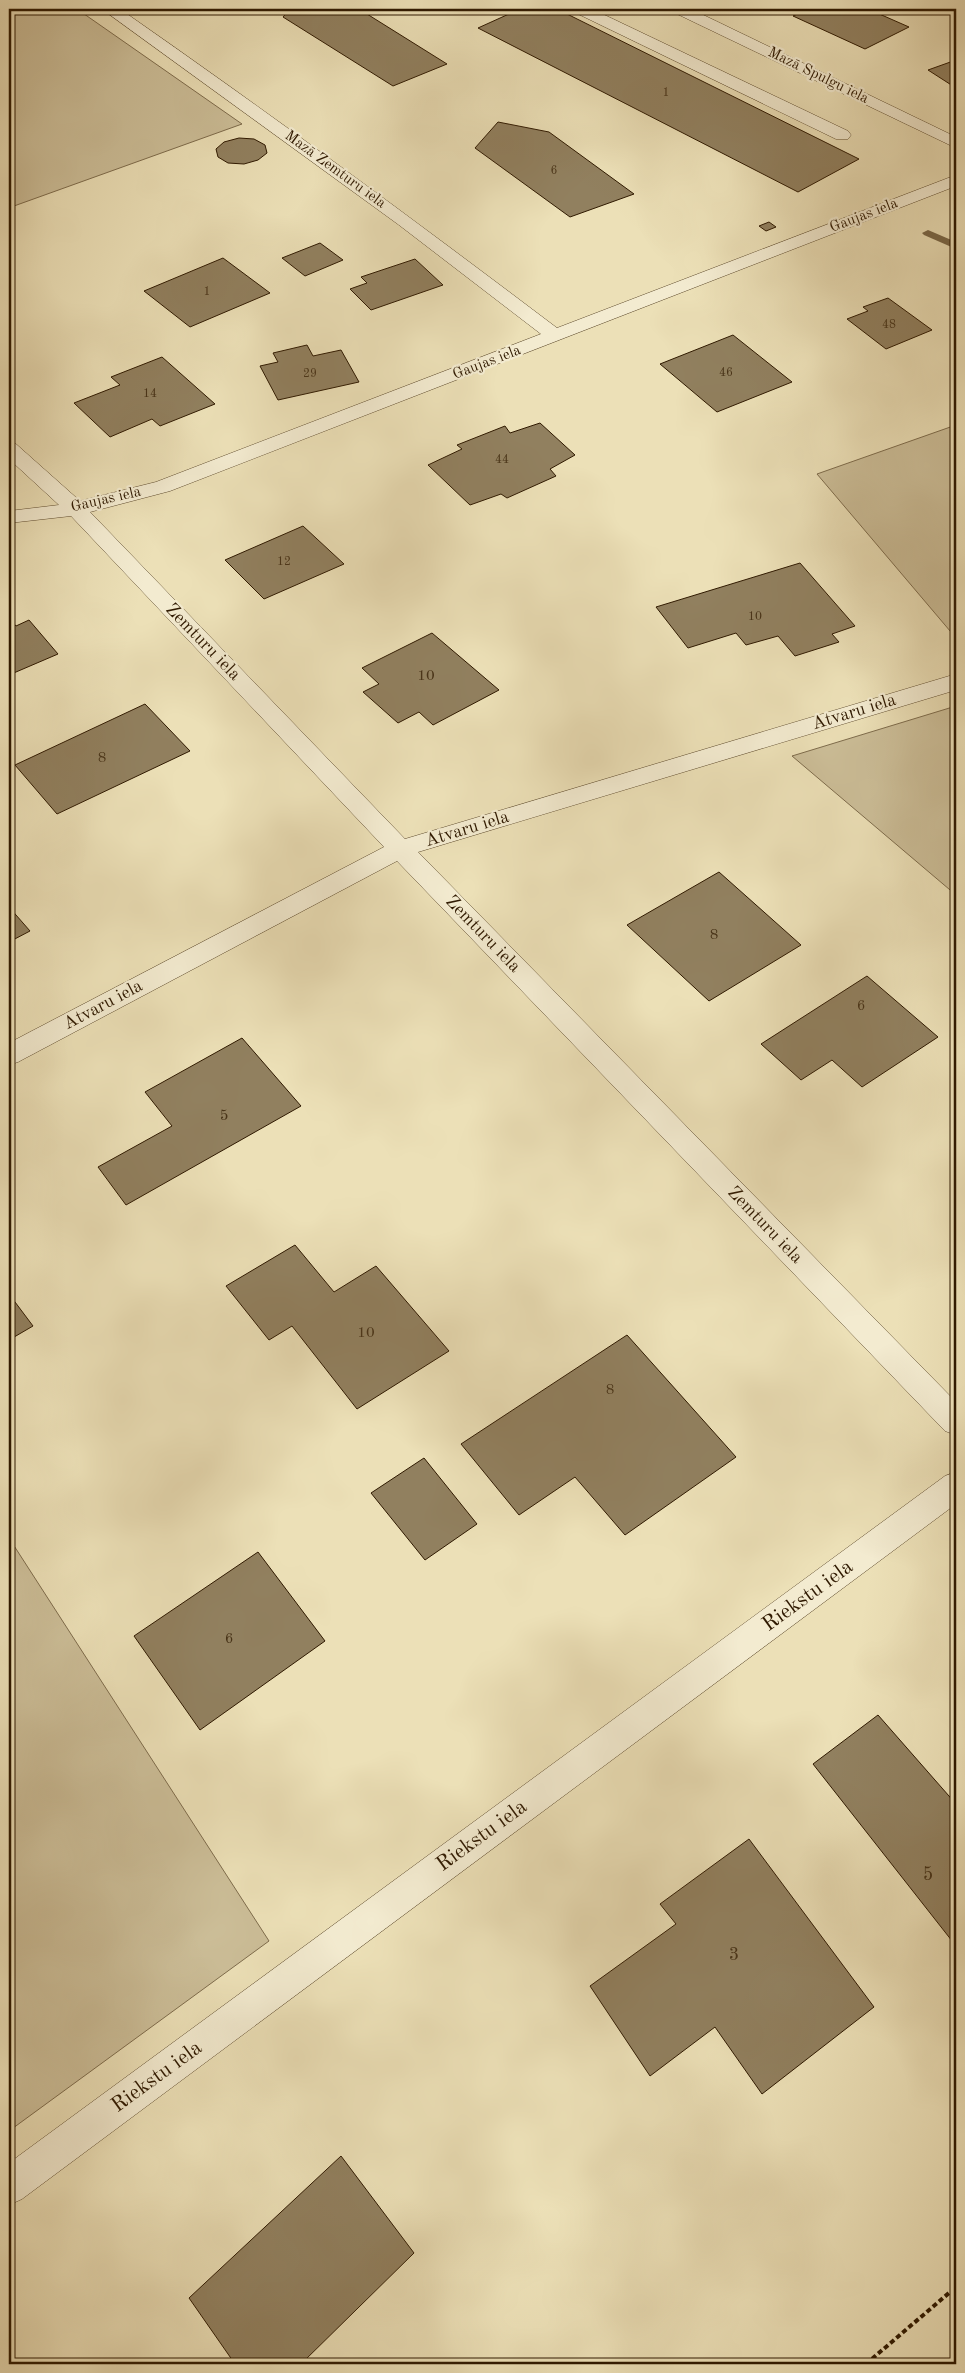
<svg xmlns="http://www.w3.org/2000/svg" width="965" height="2373" font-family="'Old Standard TT',serif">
<rect width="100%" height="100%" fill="#ece0b7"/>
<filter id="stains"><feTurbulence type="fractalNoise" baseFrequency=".004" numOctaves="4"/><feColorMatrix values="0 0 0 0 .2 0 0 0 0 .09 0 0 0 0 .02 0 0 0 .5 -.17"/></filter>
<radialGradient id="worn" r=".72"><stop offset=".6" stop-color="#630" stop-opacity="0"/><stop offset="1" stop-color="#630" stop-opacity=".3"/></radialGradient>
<!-- green -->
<g fill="#ccbe98" stroke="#7e6c4c">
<path d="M24 9H77L242 124 14 206 9 201V14Z"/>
<path d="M956 425V638L817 474Z"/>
<path d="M956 706V895L792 756Z"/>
<path d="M9 1538 269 1941 9 2131Z"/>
</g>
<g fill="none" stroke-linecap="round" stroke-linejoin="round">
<!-- stream -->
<path fill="#7a6849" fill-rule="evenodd" d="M928 230 956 242V249L924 235 922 233Z"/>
</g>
<!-- building -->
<g fill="#91805f" stroke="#2f1900">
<path d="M290 9H359L447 64 393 86 283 17Z"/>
<path d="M520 9H557L859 159 798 192 478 28Z"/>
<path d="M808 9H845L853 12 859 9H868L909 27 865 49 793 16Z"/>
<path d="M956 60V88L928 70Z"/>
<path d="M498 122 549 132 634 194 570 217 475 148Z"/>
<path d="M239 138 254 139 265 145 267 153 258 160 244 164 228 163 218 157 216 149 224 142Z"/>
<path d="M769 222 776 227 766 231 759 226Z"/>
<path d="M320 243 343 260 305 276 282 258Z"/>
<path d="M223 258 270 293 190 327 144 291Z"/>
<path d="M415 259 443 285 371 310 350 289 367 283 361 277Z"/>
<path d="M888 298 932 330 886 349 847 319 868 311 863 307Z"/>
<path d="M733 335 792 382 717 412 660 364Z"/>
<path d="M307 345 313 356 341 350 359 382 278 400 260 366 278 362 273 353Z"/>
<path d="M162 357 215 404 160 426 152 419 110 437 74 403 120 385 111 377Z"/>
<path d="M540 423 575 455 550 469 556 476 507 498 501 494 470 505 428 465 462 449 457 445 505 426 510 433Z"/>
<path d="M303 526 344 564 264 599 225 560Z"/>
<path d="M800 563 855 626 832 634 839 642 795 656 778 636 746 645 736 633 688 648 656 607Z"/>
<path d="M9 618 16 626 29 620 58 654 9 675Z"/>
<path d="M432 633 499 690 433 725 419 712 398 723 363 692 379 684 362 668Z"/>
<path d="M145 704 190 751 57 814 15 765Z"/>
<path d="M719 872 801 945 709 1001 627 925Z"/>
<path d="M9 907 30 931 9 942Z"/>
<path d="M867 976 938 1037 862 1087 832 1060 801 1080 761 1044Z"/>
<path d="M242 1038 301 1106 126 1205 98 1167 172 1126 145 1092Z"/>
<path d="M295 1245 334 1292 376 1266 449 1351 357 1409 292 1326 269 1340 226 1286Z"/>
<path d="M9 1294 33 1326 9 1340Z"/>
<path d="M627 1335 736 1457 625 1535 575 1477 519 1515 461 1444Z"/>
<path d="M424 1458 477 1524 425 1560 371 1493Z"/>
<path d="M258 1552 325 1641 200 1730 134 1636Z"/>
<path d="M878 1715 956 1804V1946L813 1764Z"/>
<path d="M749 1839 874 2007 762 2094 715 2027 650 2076 590 1986 676 1924 660 1904Z"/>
<path d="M341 2156 414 2253 301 2364H235L189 2298Z"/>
</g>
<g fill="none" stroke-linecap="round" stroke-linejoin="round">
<!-- minor casing -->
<g stroke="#5e4b2e" stroke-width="1">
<g id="minor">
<path d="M102 9H120C268 112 413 219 557 328L956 175V186L170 491 90 512 405 839 956 674V690L418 852 956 1402V1435L945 1431 397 861 18 1062 9 1065V1043L384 847 71 516 9 523V511L59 505 9 459V442L16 444 80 501 156 482 541 334 399 225Z"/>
<path d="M572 9H592L848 131 851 135 848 139H836L574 12Z"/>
<path d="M671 9H691L956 137V148L673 12Z"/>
<path d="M956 1472V1504L22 2199 9 2205V2163L945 1476Z"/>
</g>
</g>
<!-- path -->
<path stroke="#2f1900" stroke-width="4" stroke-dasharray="5 3" stroke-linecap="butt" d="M866 2364 956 2287"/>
<!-- minor -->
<use href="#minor" fill="#f3ebd0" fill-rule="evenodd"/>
</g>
<g text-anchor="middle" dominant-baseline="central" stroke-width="4.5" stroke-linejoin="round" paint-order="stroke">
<!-- far-number labels -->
<g font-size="12" fill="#483318">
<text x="666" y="93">1</text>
<text x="554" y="171">6</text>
<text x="207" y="292">1</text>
<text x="889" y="325">48</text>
<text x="726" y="373">46</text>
<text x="310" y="374">29</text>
<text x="150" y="394">14</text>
<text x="502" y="460">44</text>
<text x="284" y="562">12</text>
<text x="755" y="617">10</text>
</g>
<!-- far-street labels -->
<g font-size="15" fill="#2f1900" stroke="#f3ebd0">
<text transform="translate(818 76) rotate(26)">Mazā Spulgu iela</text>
<text transform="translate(335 170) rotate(36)">Mazā Zemturu iela</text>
<text transform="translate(864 216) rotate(-21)">Gaujas iela</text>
<text transform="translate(487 363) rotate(-21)">Gaujas iela</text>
<text transform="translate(106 500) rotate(-13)">Gaujas iela</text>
</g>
<!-- number labels -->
<g font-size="15" fill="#483318">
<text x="426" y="676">10</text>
<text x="102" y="758">8</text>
<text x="714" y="935">8</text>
<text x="861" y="1006">6</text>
<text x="224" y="1116">5</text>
<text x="366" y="1333">10</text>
<text x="610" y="1390">8</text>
<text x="229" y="1639">6</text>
</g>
<!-- street labels -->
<g font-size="18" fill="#2f1900" stroke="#f3ebd0">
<text transform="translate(203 642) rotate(46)">Zemturu iela</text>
<text transform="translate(854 712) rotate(-17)">Atvaru iela</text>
<text transform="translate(467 829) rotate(-17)">Atvaru iela</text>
<text transform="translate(483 934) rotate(46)">Zemturu iela</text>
<text transform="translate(103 1005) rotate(-28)">Atvaru iela</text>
<text transform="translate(765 1225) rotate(46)">Zemturu iela</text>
</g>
<!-- near-number labels -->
<g font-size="18" fill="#483318">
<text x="928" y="1875">5</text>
<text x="734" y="1955">3</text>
</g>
<!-- near-street labels -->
<g font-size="21" fill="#2f1900" stroke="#f3ebd0">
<text transform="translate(808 1596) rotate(-36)">Riekstu iela</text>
<text transform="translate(482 1836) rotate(-36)">Riekstu iela</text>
<text transform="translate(157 2077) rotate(-36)">Riekstu iela</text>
</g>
</g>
<!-- margin -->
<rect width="965" height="2373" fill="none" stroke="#ece0b7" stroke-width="30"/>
<rect x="10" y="10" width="945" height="2353" fill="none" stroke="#2f1900" stroke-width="2.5"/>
<rect x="15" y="15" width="935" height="2343" fill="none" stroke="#2f1900"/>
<rect width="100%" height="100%" filter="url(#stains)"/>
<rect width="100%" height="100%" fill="url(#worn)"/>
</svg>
